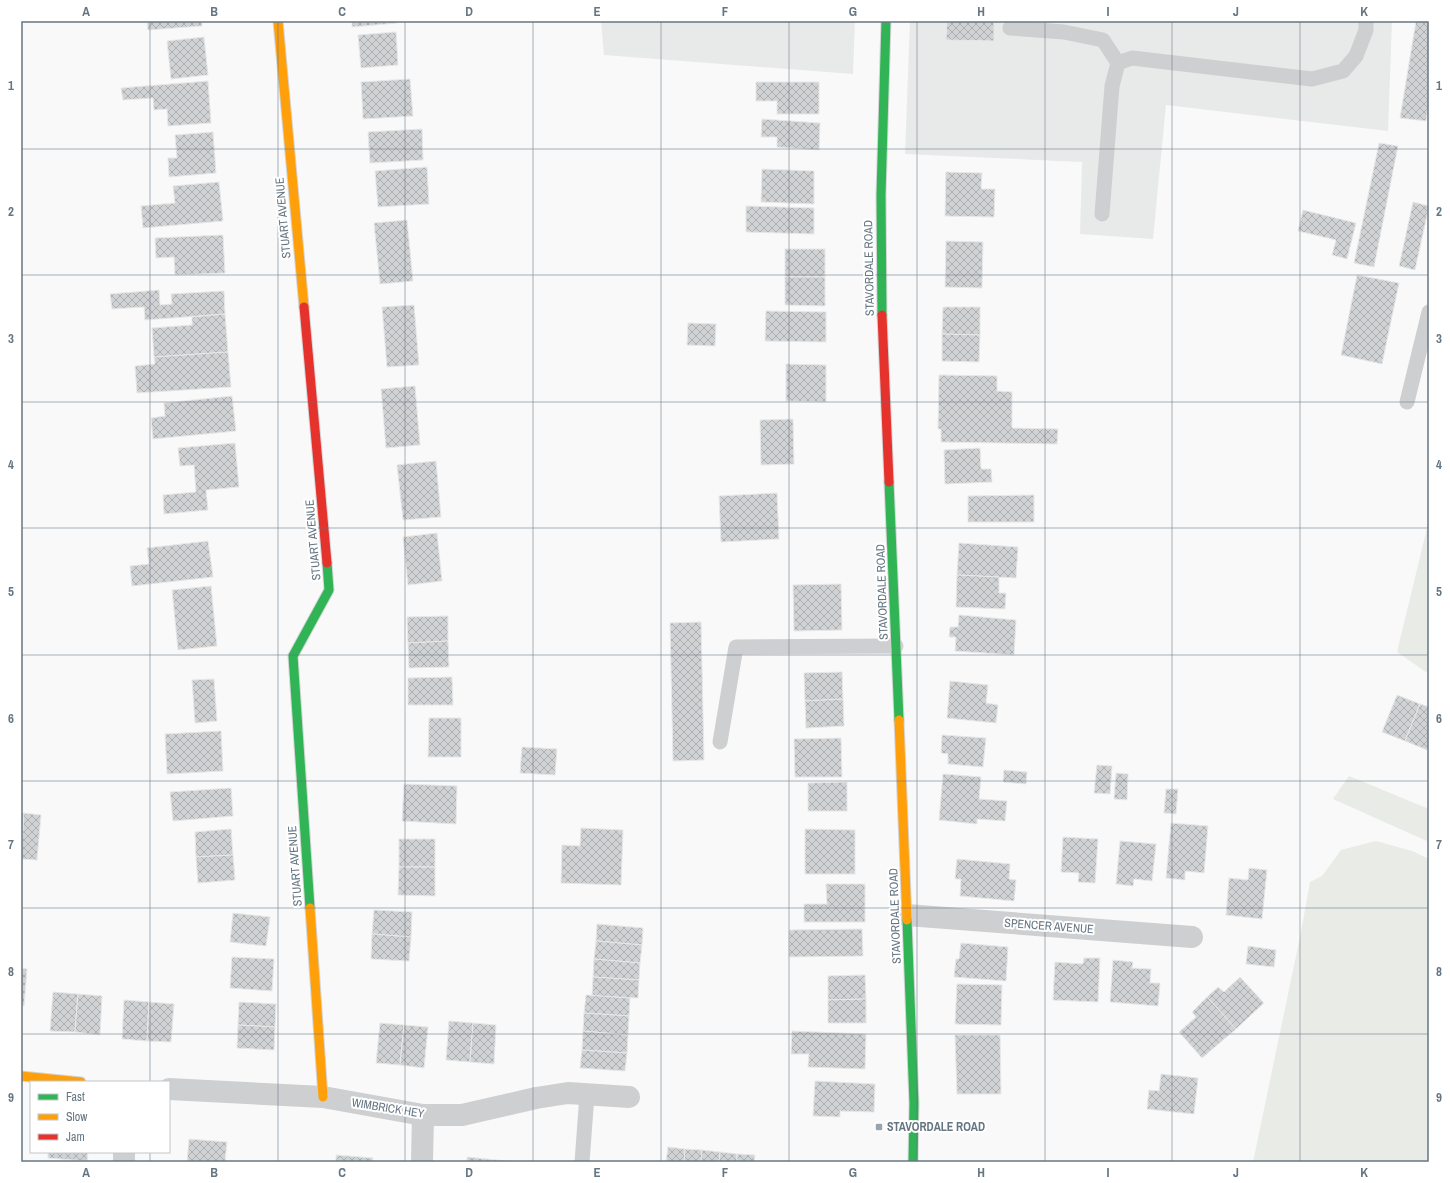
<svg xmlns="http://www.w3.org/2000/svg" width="1450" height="1183" font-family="'Archivo Narrow',sans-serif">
<defs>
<pattern id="building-cross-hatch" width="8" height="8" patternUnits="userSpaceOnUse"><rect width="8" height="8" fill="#d0d2d3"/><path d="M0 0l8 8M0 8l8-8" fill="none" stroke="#acafb1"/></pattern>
</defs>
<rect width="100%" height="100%" fill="#f9f9f9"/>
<!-- built -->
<g fill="#e8e9e9">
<path d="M601 21H855L853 74 604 55Z"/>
<path d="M910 21H1392L1388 131 1166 105 1153 239 1080 234 1082 162 905 154Z"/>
</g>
<!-- grass -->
<g fill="#e8ebe6">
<path d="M1429 520V674L1397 652Z"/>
<path d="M1349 776 1429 809V842L1333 799Z"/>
<path d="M1376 841 1412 851 1429 859V1162H1253L1301 932 1310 882 1322 876 1341 850Z"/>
</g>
<!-- building -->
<g fill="url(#building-cross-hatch)" stroke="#e8e8e8">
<path d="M147 21H202V26L148 30Z"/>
<path d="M352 21H397V23L352 27Z"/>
<path d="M947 21H994V41L946 40Z"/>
<path d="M1416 21H1429V102L1426 121 1400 118Z"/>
<path d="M396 32 398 65 361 68 358 35Z"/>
<path d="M204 37 208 75 171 79 167 41Z"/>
<path d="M410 79 413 116 363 119 361 82Z"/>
<path d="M208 81 211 123 168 126 167 109 154 110 153 98 123 100 121 88Z"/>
<path d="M756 82H819V114H777V101H756Z"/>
<path d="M762 119 820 123 819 150 777 147V137H761Z"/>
<path d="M422 129 423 160 370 163 368 132Z"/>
<path d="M213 132 216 173 169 177 168 158H177L175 135Z"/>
<path d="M1379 143 1398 146 1374 267 1354 263Z"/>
<path d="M427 167 429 204 378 207 375 171Z"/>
<path d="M762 169 814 171V204L761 202Z"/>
<path d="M946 172 982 173 981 189H995L994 217 945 216Z"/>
<path d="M219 182 223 221 143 228 141 206 175 203 173 186Z"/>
<path d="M1413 202 1429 206 1415 270 1399 266Z"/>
<path d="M746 206 814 208V234L746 232Z"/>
<path d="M1303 210 1356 223 1347 259 1332 255 1336 240 1298 231Z"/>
<path d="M407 220 413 281 380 284 374 223Z"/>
<path d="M223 235 225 273 175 275 174 257 156 258 155 238Z"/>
<path d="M946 241 983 242 982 288 945 287Z"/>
<rect x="785" y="249" width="40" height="28"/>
<path d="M1357 275 1399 283 1382 364 1341 355Z"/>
<path d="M785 277H825V306L785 305Z"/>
<path d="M159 290 160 305 172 304 171 294 224 291 225 314 145 320 144 307 112 309 110 294Z"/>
<path d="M414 305 419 365 387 367 382 307Z"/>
<path d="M943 307H980V335L942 334Z"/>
<path d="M766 311 826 312V342L765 341Z"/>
<path d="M225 314 228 352 154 357 152 328 192 325V317Z"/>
<path d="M688 323 716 324 715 346 687 345Z"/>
<path d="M942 334 980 335 979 362 942 361Z"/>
<path d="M228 352 231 387 137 393 135 366 155 364 154 357Z"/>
<path d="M786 364 826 365V402L786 401Z"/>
<path d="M939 375 997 376V391L1012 392V428L1058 429 1057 444 941 442V429H938Z"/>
<path d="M415 386 420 445 386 448 381 389Z"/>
<path d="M232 396 236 431 153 439 151 418 165 416 164 403Z"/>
<path d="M793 419 794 464 761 465 760 420Z"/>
<path d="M235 443 239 487 206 490 208 510 164 514 163 495 196 492 194 465 180 466 178 448Z"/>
<path d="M980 448 981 469H991L992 482 945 484 944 450Z"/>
<path d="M436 461 441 517 403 520 397 465Z"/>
<path d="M777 493 779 539 721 542 719 496Z"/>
<path d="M1034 495V522H968V496Z"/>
<path d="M437 533 442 581 408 585 403 537Z"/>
<path d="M208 541 213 577 132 586 130 566 149 564 147 548Z"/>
<path d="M959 543 1018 547 1016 578 957 575Z"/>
<path d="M957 575 999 577V593H1006L1005 609 956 607Z"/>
<path d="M841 584 842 630 794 631 793 585Z"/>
<path d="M211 586 217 646 178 650 172 590Z"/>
<path d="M959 615 1016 620 1014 655 955 651 956 637H949L950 627H958Z"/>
<path d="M448 616V641L408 643 407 617Z"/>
<path d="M701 622 704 760 673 761 670 623Z"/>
<path d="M448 641 449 667 409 668 408 643Z"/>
<path d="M842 672 843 699 805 701 804 673Z"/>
<path d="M452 677 453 705H408V678Z"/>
<path d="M214 679 217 721 195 723 192 680Z"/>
<path d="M950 681 988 685 986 703 998 705 996 723 947 718Z"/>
<path d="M1397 695 1420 704 1405 741 1382 732Z"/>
<path d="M843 699 844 726 806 728 805 701Z"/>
<path d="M1420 704 1429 707V745L1427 750 1405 741Z"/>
<path d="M429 718H461V757H428Z"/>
<path d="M221 731 223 771 167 774 165 734Z"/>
<path d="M942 735 986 738 983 767 948 764V754L941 753Z"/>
<path d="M841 738 842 777H795L794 739Z"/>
<path d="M522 747 557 749 555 775 520 773Z"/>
<path d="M1097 765 1112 766 1110 794 1094 793Z"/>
<path d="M1004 770 1027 772 1026 784 1003 782Z"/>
<path d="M1116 773 1128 774 1127 800 1114 799Z"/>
<path d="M943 774 981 777 979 799 1007 801 1005 821 977 819V824L939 820Z"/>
<path d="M847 782V811H808V783Z"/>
<path d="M404 784 457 786 456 824 402 821Z"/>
<path d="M231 788 233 816 173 821 170 792Z"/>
<path d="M1166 789H1178L1176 814 1164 813Z"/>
<path d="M21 813H24L21 843Z"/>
<path d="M24 813 41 815 37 860 21 859Z"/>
<path d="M1171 823 1208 826 1204 873 1185 871V880L1166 878Z"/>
<path d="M581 828 623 830 621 885 561 883 562 845 580 846Z"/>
<path d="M231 829 233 855 196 857 195 832Z"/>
<path d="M805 829 855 830V874H805Z"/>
<path d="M1063 837 1098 839 1095 883 1078 882 1079 873 1061 872Z"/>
<rect x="399" y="839" width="36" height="28"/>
<path d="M1120 841 1156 844 1152 881 1134 879 1133 886 1116 884Z"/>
<path d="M233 855 235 880 198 883 196 857Z"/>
<path d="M957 859 1010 864 1009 879 1016 880 1014 901 960 896 961 879H955Z"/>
<path d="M399 867H435V896L398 895Z"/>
<path d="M1249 868 1267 870 1262 919 1226 915 1229 878 1248 880Z"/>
<path d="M826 884H865V922H804V904H827Z"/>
<path d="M374 910 412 912 411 937 372 934Z"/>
<path d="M233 913 270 917 266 946 230 942Z"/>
<path d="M597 924 643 928 642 945 596 941Z"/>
<path d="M862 929 863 956 789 957V930Z"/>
<path d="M372 934 411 937 409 961 371 959Z"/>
<path d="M596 941 642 945 640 963 594 959Z"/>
<path d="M961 943 1008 947 1006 981 954 977 956 959H959Z"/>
<path d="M1248 946 1276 950 1274 967 1246 964Z"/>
<path d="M232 957 274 959 272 991 230 988Z"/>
<path d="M1084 958H1100L1098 1002 1053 1000 1055 962 1083 964Z"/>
<path d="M594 959 640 963 639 980 593 977Z"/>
<path d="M1113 960 1133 962 1132 968 1151 969 1150 983H1160L1158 1006 1110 1002Z"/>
<path d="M21 968 27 969 24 1006 21 1005Z"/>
<path d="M865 975 866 999 828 1000V976Z"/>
<path d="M593 977 639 980 638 998 592 996Z"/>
<path d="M1240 977 1264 1003 1236 1029 1207 997 1218 987 1224 992Z"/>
<path d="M957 984 1002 985 1001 1025 955 1024Z"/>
<path d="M53 992 78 994 75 1032 50 1031Z"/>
<path d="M78 994 102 996 100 1035 75 1032Z"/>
<path d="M586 995 630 998 629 1016 584 1013Z"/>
<path d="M1207 997 1236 1029 1202 1058 1179 1032 1196 1017 1192 1012Z"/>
<path d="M866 999V1023H828V1000Z"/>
<path d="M124 1000 149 1002 147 1041 122 1039Z"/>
<path d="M149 1002 174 1004 171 1042 147 1041Z"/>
<path d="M239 1002 276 1004 275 1027 238 1025Z"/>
<path d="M584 1013 629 1016 628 1035 583 1031Z"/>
<path d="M449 1021 473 1023 470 1062 446 1060Z"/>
<path d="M380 1023 404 1025 400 1065 376 1063Z"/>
<path d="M473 1023 496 1025 494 1064 470 1062Z"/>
<path d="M238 1025 275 1027 274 1050 237 1048Z"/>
<path d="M404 1025 428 1027 424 1068 400 1065Z"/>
<path d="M583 1031 628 1035 627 1053 582 1050Z"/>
<path d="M792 1031 866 1034 865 1069 808 1067 809 1054H791Z"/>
<path d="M955 1035H1000L1001 1094H957Z"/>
<path d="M582 1050 627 1053 625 1071 580 1068Z"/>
<path d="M1161 1074 1198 1078 1194 1114 1147 1109 1149 1090 1159 1091Z"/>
<path d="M815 1081 875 1084 874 1112 840 1111V1117L813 1116Z"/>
<path d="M189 1139 227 1142 225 1162H187Z"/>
<path d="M668 1147 685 1149 684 1162H666Z"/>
<path d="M685 1149 702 1150 701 1162H684Z"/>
<path d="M702 1150 720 1152 719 1162H701Z"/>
<path d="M48 1152H88L87 1161 48 1158Z"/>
<path d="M720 1152 737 1154V1162H719Z"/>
<path d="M737 1154 755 1155 754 1162H737Z"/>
<path d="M336 1155 373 1158 372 1162H336Z"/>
<path d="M467 1157 506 1161V1162H467Z"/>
</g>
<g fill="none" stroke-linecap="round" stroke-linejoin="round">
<!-- fast casing -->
<g stroke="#d5d6d7" stroke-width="11">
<g id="fast">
<path d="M882 315 881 195 886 21"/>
<path d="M889 482 899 720"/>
<path d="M310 908 293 656 329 590 327 563"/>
<path d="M907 920 914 1103 913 1162"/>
</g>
</g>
<!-- slow casing -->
<g stroke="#d5d6d7" stroke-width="11">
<g id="slow">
<path d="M278 21 304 307"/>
<path d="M899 720 907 920"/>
<path d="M310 908 323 1097"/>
<path d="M21 1076 81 1082"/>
</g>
</g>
<!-- jam casing -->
<g stroke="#d5d6d7" stroke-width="11">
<g id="jam">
<path d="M304 307 327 563"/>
<path d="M882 315 889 482"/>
</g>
</g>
<!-- lane -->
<g stroke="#cecfd0" stroke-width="15">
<path d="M1010 28 1064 32 1103 40 1118 63"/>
<path d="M1102 214 1112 86 1118 63 1132 58 1312 79 1343 71 1356 56 1366 30V21"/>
<path d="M1407 402 1429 312"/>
<path d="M720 742 736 647 896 646"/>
<path d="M582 1162 587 1095"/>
</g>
<!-- street -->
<g stroke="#cecfd0" stroke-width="22">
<path d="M907 915 1192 937"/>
<path d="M169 1089 323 1097 423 1115H462L536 1098 568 1093 629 1097"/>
<path d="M124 1152V1162"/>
<path d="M422 1162 423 1115"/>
</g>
<!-- fast -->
<use href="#fast" stroke="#30b455" stroke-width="9"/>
<!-- slow -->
<use href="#slow" stroke="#ff9f0a" stroke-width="9"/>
<!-- jam -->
<use href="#jam" stroke="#e5322d" stroke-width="9"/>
</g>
<!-- grid -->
<path fill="none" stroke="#657683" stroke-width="1" stroke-opacity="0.55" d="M150 21V1082M278 21V1162M405 21V1162M533 21V1162M661 21V1162M789 21V1162M917 21V1162M1045 21V1162M1172 21V1162M1300 21V1162M21 149H1429M21 275H1429M21 402H1429M21 528H1429M21 655H1429M21 781H1429M21 908H1429M21 1034H1429M150 1152V1162"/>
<!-- markers -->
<rect fill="#99a4ac" stroke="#fff" stroke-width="1.5" x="875" y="1123" width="8" height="8" rx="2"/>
<g text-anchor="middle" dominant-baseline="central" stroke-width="4" stroke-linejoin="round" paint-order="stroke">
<!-- street labels -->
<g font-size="12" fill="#657683" stroke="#fff">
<text transform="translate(283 218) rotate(-95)">STUART AVENUE</text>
<text transform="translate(869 268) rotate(-91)">STAVORDALE ROAD</text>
<text transform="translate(313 540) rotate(-95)">STUART AVENUE</text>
<text transform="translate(882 592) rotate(-92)">STAVORDALE ROAD</text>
<text transform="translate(295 866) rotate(-94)">STUART AVENUE</text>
<text transform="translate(895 916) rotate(-92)">STAVORDALE ROAD</text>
<text transform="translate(1049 926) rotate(4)">SPENCER AVENUE</text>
<text transform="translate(388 1108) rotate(9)">WIMBRICK HEY</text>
</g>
<!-- poi labels -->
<g font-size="12" font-weight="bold" fill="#657683" stroke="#fff" text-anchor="start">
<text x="887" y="1127">STAVORDALE ROAD</text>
</g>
</g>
<!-- border -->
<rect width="1450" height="1183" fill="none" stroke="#ffffff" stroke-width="44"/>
<!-- legend -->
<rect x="30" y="1081" width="140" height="72" fill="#ffffff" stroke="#c1c8cd"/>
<rect x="38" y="1094" width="20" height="6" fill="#30b455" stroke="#c1c8cd"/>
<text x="66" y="1101" font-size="12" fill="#657683">Fast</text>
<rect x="38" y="1114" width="20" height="6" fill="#ff9f0a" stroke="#c1c8cd"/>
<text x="66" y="1121" font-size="12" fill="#657683">Slow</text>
<rect x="38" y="1134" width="20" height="6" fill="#e5322d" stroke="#c1c8cd"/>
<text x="66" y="1141" font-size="12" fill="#657683">Jam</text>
<rect x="22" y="22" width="1406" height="1139" fill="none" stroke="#657683" stroke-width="1.5"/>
<g font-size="13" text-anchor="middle" font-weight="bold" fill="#657683">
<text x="86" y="16">A</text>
<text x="214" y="16">B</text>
<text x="342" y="16">C</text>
<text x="469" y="16">D</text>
<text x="597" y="16">E</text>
<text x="725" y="16">F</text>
<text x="853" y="16">G</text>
<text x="981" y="16">H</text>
<text x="1108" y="16">I</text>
<text x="1236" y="16">J</text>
<text x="1364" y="16">K</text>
<text x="11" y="90">1</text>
<text x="1439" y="90">1</text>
<text x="11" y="216">2</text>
<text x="1439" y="216">2</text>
<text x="11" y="343">3</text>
<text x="1439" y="343">3</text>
<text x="11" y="469">4</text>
<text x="1439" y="469">4</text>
<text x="11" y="596">5</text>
<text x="1439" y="596">5</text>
<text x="11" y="723">6</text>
<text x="1439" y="723">6</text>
<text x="11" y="849">7</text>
<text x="1439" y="849">7</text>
<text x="11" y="976">8</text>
<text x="1439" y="976">8</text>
<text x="11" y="1102">9</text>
<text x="1439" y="1102">9</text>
<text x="86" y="1177">A</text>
<text x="214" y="1177">B</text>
<text x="342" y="1177">C</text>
<text x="469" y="1177">D</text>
<text x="597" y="1177">E</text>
<text x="725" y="1177">F</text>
<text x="853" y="1177">G</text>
<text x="981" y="1177">H</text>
<text x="1108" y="1177">I</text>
<text x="1236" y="1177">J</text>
<text x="1364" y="1177">K</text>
</g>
</svg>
